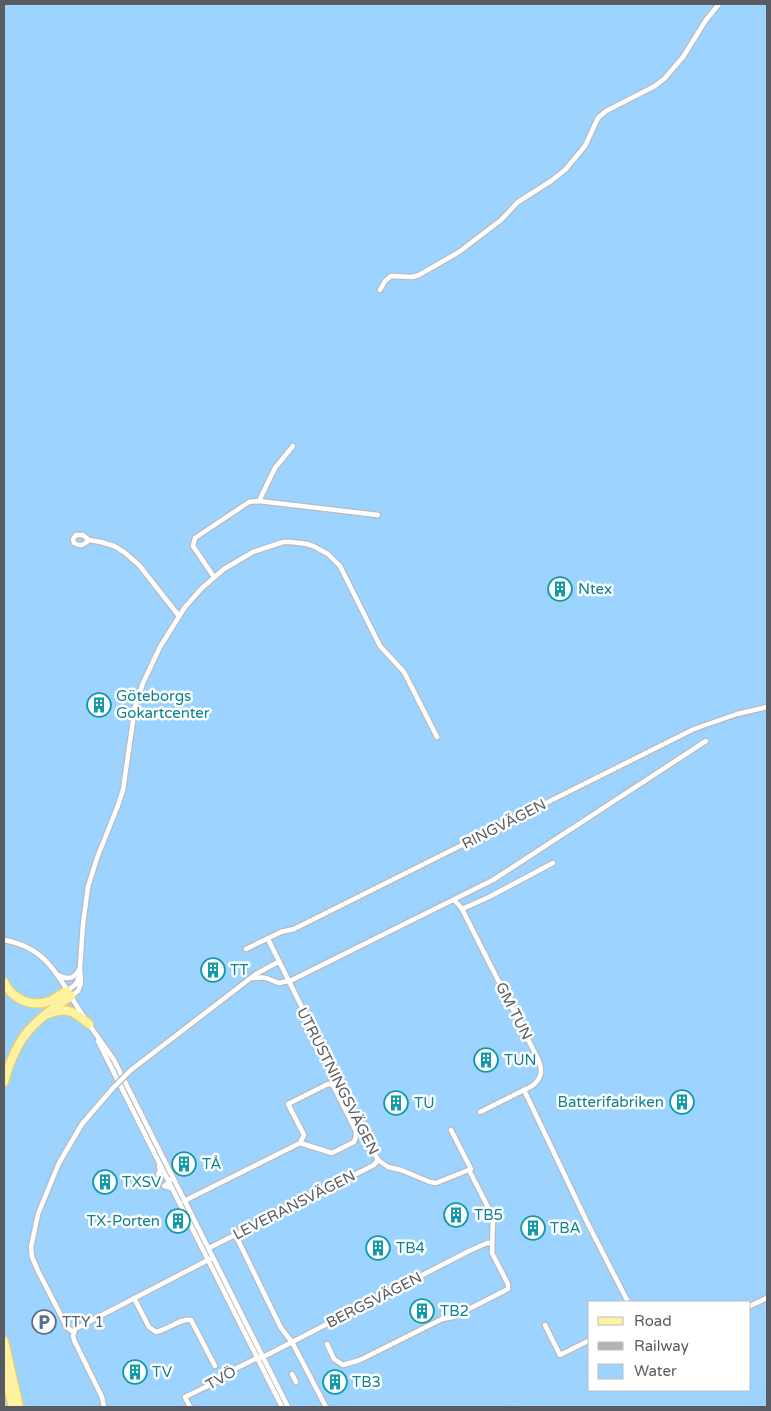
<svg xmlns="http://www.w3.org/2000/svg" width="771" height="1411" font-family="'Varela Round',sans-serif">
<rect width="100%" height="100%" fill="#edeadf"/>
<!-- water -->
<path fill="#9dd3ff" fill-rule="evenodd" d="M4 4H767V1407H4ZM590 1302H750V1390H590Z"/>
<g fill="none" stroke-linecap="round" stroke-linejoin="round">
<!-- minor-tunnel -->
<path stroke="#c8c6c0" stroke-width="4.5" stroke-dasharray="4.5 2" stroke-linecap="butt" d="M453 1317 463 1312"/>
<!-- minor casing -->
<g stroke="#b7bac0" stroke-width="7">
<g id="minor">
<path d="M380 290 385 281 391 276 412 277 419 275 459 252 501 220 518 202 551 181 565 170 585 146 598 118 606 111 655 86 665 78 683 57 706 20 719 4"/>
<path d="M259 501 275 468 293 446"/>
<path d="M89 540C84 545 80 547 74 543L73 539 76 535H83L89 540 101 542 114 546 124 552 139 565 179 616"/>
<path d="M214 577 193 546 195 538 249 502 259 501 378 515"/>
<path d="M454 900 459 905 462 909 489 897 553 863"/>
<path d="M462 909 539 1061C543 1072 541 1079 532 1086L480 1112"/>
<path d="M268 939 378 1160 388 1167 401 1170 430 1182 436 1183 471 1169 451 1130"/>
<path d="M4 940C51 948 60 982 84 1017"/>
<path d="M246 949 281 932 294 929 694 729 737 714 767 707"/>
<path d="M58 975C69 981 75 978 80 968"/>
<path d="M253 978C267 976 267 979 279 983L288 981"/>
<path d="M288 982 493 880 706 741"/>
<path d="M67 991 76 984 80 975"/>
<path d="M71 996 78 991 81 983 80 968 83 924 88 887 97 858 117 808 123 790 135 707 143 683 160 647 185 607 202 588 224 569 253 552 283 542H291L307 544 313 546 328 554 340 566 380 646 404 672 437 737"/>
<path d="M88 1023 114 1060 288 1407"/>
<path d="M98 1041 282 1407"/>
<path d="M131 1070 256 974 278 962"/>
<path d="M524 1090 587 1222 628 1302"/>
<path d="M158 1174 160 1172 159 1166"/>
<path d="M170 1180 167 1184 164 1186 172 1188"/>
<path d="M184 1201 300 1143 304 1135 288 1104 328 1084H331L334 1087 356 1131V1137L354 1142 332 1153 300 1143"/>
<path d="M235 1234 281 1328 292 1342 326 1407"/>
<path d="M209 1248 374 1165 378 1160"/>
<path d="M134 1298 149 1327 156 1332C168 1330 180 1318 191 1320L215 1366"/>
<path d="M750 1306 767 1298"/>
<path d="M463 1312 508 1289V1284L492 1253 493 1217 469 1170"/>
<path d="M545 1325 560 1355 590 1340"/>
<path d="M73 1332 67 1327 38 1271 32 1257 31 1247 38 1214 59 1163 82 1124 113 1088"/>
<path d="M327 1344 334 1359 343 1365 360 1360 442 1319 453 1317"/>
<path d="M292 1374 296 1382"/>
<path d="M104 1407 102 1397 74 1340 73 1336 75 1329 210 1259"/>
<path d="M190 1407 185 1397 222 1379 223 1375 257 1358 263 1357 469 1251 487 1243H492"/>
</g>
</g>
<!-- primary casing -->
<g stroke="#fece47" stroke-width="10">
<g id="primary">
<path d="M4 982C12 999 31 1008 50 1001 56 998 61 994 67 991"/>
<path d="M48 1014C67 1006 75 1012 89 1024"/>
<path d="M4 1082C16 1037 33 1021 71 996"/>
<path d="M4 1341 19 1407"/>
<path d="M4 1369 13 1407"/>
</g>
</g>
<!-- minor -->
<use href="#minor" stroke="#fff" stroke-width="4.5"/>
<!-- primary -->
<use href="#primary" stroke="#fff2a2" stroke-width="8"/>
<!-- rail -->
<g stroke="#b2b3b3" stroke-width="1" stroke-dasharray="1 6" stroke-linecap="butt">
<path d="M275 960 341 946"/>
<path d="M313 964 484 879 695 742"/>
<path d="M740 1302 767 1292"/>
<path d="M40 1407 26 1343 22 1313 23 1277 28 1238 41 1193 58 1155 83 1115 109 1084 139 1058 263 964 329 919 719 724 737 718 767 712"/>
<path d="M504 1407 537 1393 590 1366"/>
</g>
<!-- minor-bridge casing -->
<g stroke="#b7bac0" stroke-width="7" stroke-linecap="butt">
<path id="minor-bridge" d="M113 1088 131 1070"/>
</g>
<!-- minor-bridge -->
<use href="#minor-bridge" stroke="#fff" stroke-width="4.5"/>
</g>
<!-- icons -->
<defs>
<g id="building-ring" transform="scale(1.25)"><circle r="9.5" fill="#fff" stroke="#0f9aa8" stroke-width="1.5"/><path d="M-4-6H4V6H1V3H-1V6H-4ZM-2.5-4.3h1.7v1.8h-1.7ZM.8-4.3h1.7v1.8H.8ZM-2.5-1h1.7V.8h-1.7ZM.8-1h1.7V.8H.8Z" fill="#0f9aa8"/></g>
<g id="parking-ring" transform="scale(1.25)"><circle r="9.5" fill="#fff" stroke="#5c6f8a" stroke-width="1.5"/><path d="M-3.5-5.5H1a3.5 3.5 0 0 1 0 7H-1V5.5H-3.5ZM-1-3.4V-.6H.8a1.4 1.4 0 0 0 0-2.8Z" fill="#5c6f8a"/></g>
</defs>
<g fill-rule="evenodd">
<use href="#building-ring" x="560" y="589"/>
<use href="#building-ring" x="99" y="705"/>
<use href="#building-ring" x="213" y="970"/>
<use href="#building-ring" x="486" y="1060"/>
<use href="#building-ring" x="682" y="1102"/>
<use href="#building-ring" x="396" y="1103"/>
<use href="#building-ring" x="184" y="1164"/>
<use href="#building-ring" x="105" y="1182"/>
<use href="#building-ring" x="456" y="1215"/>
<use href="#building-ring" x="178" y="1221"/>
<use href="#building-ring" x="533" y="1228"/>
<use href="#building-ring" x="378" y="1248"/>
<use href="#building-ring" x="422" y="1311"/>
<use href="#parking-ring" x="44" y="1322"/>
<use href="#building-ring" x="135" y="1372"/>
<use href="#building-ring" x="335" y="1382"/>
</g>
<g text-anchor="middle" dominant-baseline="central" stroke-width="5" stroke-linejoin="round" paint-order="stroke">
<!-- culture labels -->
<g font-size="15" fill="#0d838f" stroke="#fff" text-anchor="start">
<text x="578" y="589">Ntex</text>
<text x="116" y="696">Göteborgs<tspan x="116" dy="17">Gokartcenter</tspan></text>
<text x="230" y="970">TT</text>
<text x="504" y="1060">TUN</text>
<text x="664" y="1102" text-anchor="end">Batterifabriken</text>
<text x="414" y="1103">TU</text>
<text x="202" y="1164">TÅ</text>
<text x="122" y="1182">TXSV</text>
<text x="474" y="1215">TB5</text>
<text x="160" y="1221" text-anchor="end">TX-Porten</text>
<text x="550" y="1228">TBA</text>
<text x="396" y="1248">TB4</text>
<text x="440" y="1311">TB2</text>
<text x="152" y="1372">TV</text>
<text x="352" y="1382">TB3</text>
</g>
<!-- street labels -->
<g font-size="15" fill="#585c62" stroke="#fff">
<text transform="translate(504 824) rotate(-27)">RINGVÄGEN</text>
<text transform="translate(514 1011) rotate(63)">GM TUN</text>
<text transform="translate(338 1081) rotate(63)">UTRUSTNINGSVÄGEN</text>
<text transform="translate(294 1205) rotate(-27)">LEVERANSVÄGEN</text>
<text transform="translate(374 1300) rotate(-27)">BERGSVÄGEN</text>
<text transform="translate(221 1378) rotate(-30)">TVÖ</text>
</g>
<!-- service labels -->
<g font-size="15" fill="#4e5e75" stroke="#fff" text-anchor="start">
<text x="62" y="1322">TTY 1</text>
</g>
</g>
<!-- border -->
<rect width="771" height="1411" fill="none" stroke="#585c62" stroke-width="10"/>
<!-- legend -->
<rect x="588" y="1301" width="162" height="90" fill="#ffffff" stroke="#bcbec0"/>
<rect x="598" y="1317" width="25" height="8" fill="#fff2a2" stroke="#bcbec0"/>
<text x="634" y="1326" font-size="15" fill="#585c62">Road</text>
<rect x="598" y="1342" width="25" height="8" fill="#b2b3b3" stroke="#bcbec0"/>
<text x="634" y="1351" font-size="15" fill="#585c62">Railway</text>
<rect x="598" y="1364" width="25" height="15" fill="#9dd3ff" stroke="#bcbec0"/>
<text x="634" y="1376" font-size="15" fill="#585c62">Water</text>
</svg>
